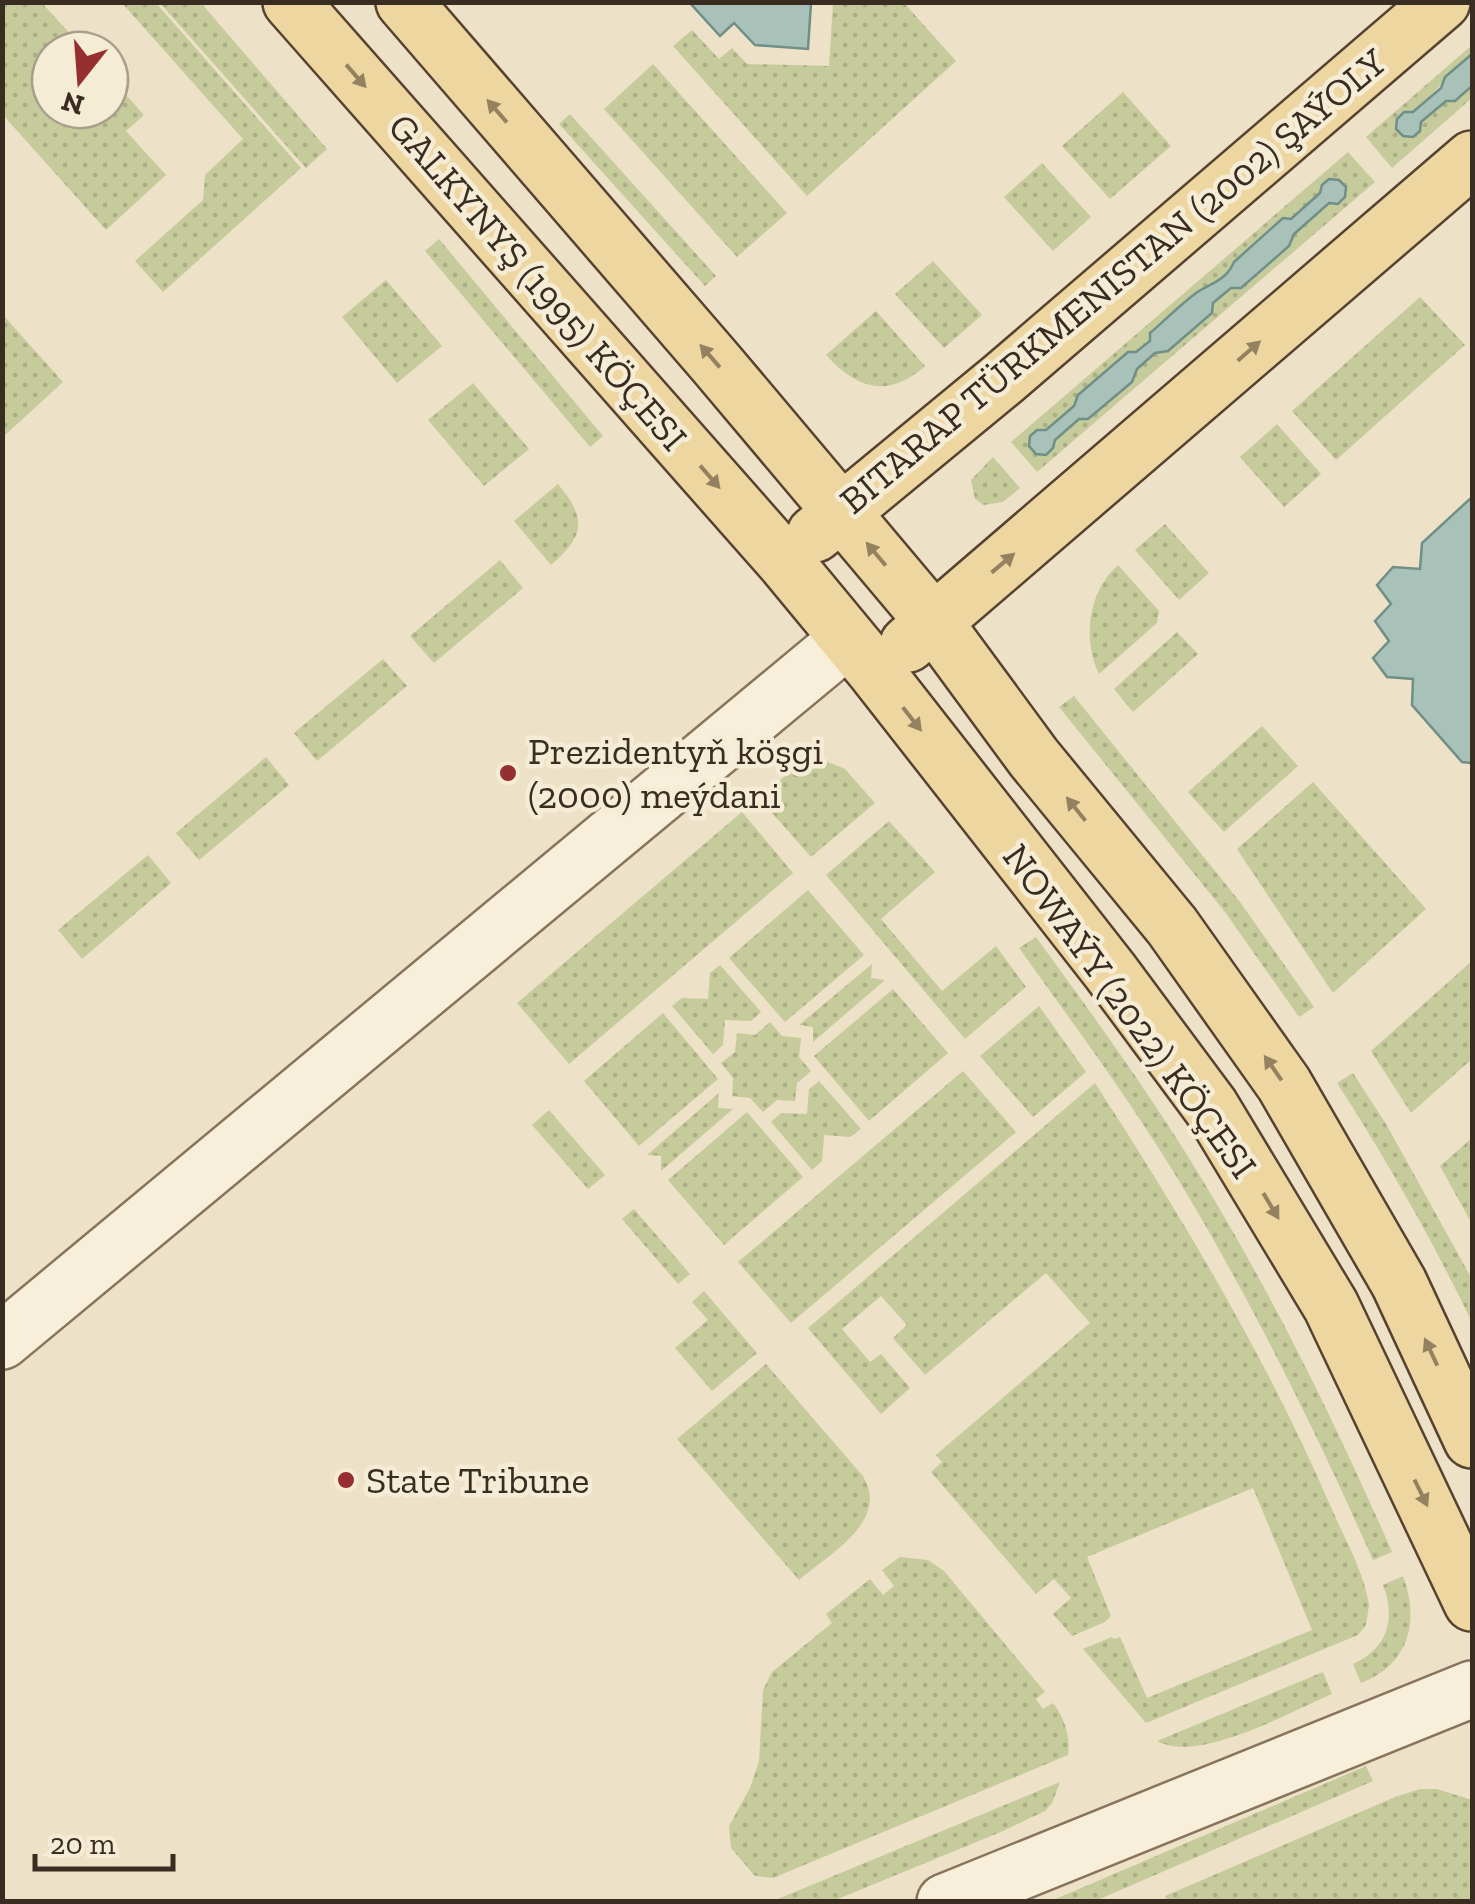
<svg xmlns="http://www.w3.org/2000/svg" width="1475" height="1904" font-family="'Zilla Slab',serif">
<defs>
<pattern id="grass-dots" width="8" height="8" patternUnits="userSpaceOnUse" patternTransform="scale(2.5)"><rect width="8" height="8" fill="#c6cb9b"/><path d="M2 2h.1M6 6h.1" fill="none" stroke="#abae85" stroke-width="1.8" stroke-linecap="round"/></pattern>
</defs>
<rect width="100%" height="100%" fill="#ede1c7"/>
<!-- grass -->
<g fill="url(#grass-dots)" fill-rule="evenodd">
<path d="M2 3H42L85 50H50V110H110V77L144 115 126 131 166 175 106 230 3 115Z"/>
<path d="M122 3H156L301 168 163 292 135 261 203 200 205 175 243 139Z"/>
<path d="M160 3H201L327 149 306 168Z"/>
<path d="M833 3H904L956 61 807 196 673 46 692 30 719 59 732 48 747 64 829 66Z"/>
<path d="M1472 45V54C1450 73 1435 93 1413 112L1421 122 1446 101H1455L1472 86V98L1392 168 1366 137Z"/>
<path d="M653 64 787 213 737 257 604 109Z"/>
<path d="M1123 92 1171 146 1110 199 1062 146Z"/>
<path d="M570 114 716 276 705 286 559 124Z"/>
<path d="M1348 152 1375 182 1037 472 1011 442ZM1321 193 1330 203 1294 234 1289 246 1241 288H1231L1213 304 1211 313 1168 351 1155 353 1136 369 1132 382 1089 419 1080 418 1055 440 1053 448 1041 456 1043 429 1046 430 1075 406 1078 395 1128 352H1136L1230 272 1234 262 1283 219H1291Z"/>
<path d="M1042 163 1091 217 1053 251 1004 197Z"/>
<path d="M439 239 603 436 590 447 425 251Z"/>
<path d="M933 261 982 315 944 348 895 294Z"/>
<path d="M386 280 442 346 397 383 342 317Z"/>
<path d="M1420 297 1465 345 1336 460 1292 411Z"/>
<path d="M876 311 925 366C888 399 857 389 826 355Z"/>
<path d="M3 315 63 382 3 437 2 436Z"/>
<path d="M473 383 529 449 484 486 428 420Z"/>
<path d="M1277 424 1321 474 1284 507 1240 457Z"/>
<path d="M993 457 1020 488 1003 502 984 505 975 499 971 480Z"/>
<path d="M558 484C587 519 585 536 551 565L514 521Z"/>
<path d="M1165 524 1209 573 1179 600 1135 550Z"/>
<path d="M500 560 523 588 434 663 410 636Z"/>
<path d="M1118 565 1159 611 1157 623 1099 674C1082 639 1088 592 1118 565Z"/>
<path d="M1177 632 1198 654 1133 712 1114 689Z"/>
<path d="M383 659 407 686 317 761 294 733Z"/>
<path d="M1074 696 1240 902 1314 1007 1299 1017 1225 912 1059 707Z"/>
<path d="M1262 726 1298 766 1224 832 1188 792Z"/>
<path d="M266 757 289 785 199 860 176 833Z"/>
<path d="M823 760 845 769 875 803 811 857 759 798 798 765Z"/>
<path d="M1313 782 1426 909 1333 993 1237 849Z"/>
<path d="M742 812 793 873 569 1064 517 1003Z"/>
<path d="M889 821 935 872 881 919 942 991 996 946 1026 987 965 1039 826 875Z"/>
<path d="M148 855 171 883 82 959 58 930Z"/>
<path d="M808 890 864 955 785 1022 729 958Z"/>
<path d="M1036 937C1094 1017 1152 1096 1203 1181 1275 1300 1336 1424 1392 1552L1373 1560C1317 1434 1257 1312 1187 1194 1136 1108 1077 1029 1019 948Z"/>
<path d="M1472 961V1059L1411 1113 1371 1051Z"/>
<path d="M872 964 871 978 885 980 813 1042V1027L799 1025Z"/>
<path d="M720 965 761 1012 751 1021 725 1020 723 1045 713 1054 672 1006 682 998 708 999 710 973Z"/>
<path d="M893 989 948 1053 869 1121 814 1056Z"/>
<path d="M1039 1006 1086 1072 1033 1117 980 1056Z"/>
<path d="M663 1013 718 1079 639 1146 584 1081Z"/>
<path d="M770 1022 782 1036 801 1038 799 1057 811 1071 797 1083 795 1101 777 1100 763 1112 750 1098 732 1096 733 1078 721 1063 735 1052 737 1033 755 1035Z"/>
<path d="M963 1071 1016 1132 791 1323 738 1262Z"/>
<path d="M1353 1073 1386 1124 1472 1279V1322C1432 1240 1387 1160 1337 1083Z"/>
<path d="M819 1081 861 1129 850 1137 824 1135 822 1161 812 1170 771 1122 781 1113 807 1114 809 1089Z"/>
<path d="M1095 1083C1183 1219 1266 1357 1330 1505 1343 1536 1364 1571 1369 1605L1366 1625 1358 1635 1146 1723 1083 1649 1112 1637 1114 1639 1120 1637 1147 1698 1312 1630 1253 1488 1087 1557 1111 1616 1105 1622 1072 1636 1053 1614 1071 1598 1054 1579 1036 1594 931 1472 942 1462 936 1455 1090 1323 1046 1273 925 1375 893 1338 907 1325 881 1296 842 1329 870 1362 881 1354 910 1388 881 1414 808 1328Z"/>
<path d="M719 1093 718 1108 733 1109 661 1171V1156L647 1155Z"/>
<path d="M549 1110 605 1175 588 1189 532 1125Z"/>
<path d="M747 1112 803 1177 724 1245 668 1180Z"/>
<path d="M1472 1138V1224L1440 1166Z"/>
<path d="M634 1209 690 1274 678 1284 622 1219Z"/>
<path d="M704 1291 757 1353 712 1391 675 1348 708 1320 692 1302Z"/>
<path d="M766 1364 862 1475C892 1520 829 1554 799 1580L677 1439Z"/>
<path d="M900 1557 928 1560 944 1571 1045 1692 1036 1699 1043 1709 1053 1703C1064 1717 1071 1737 1068 1755L773 1878 755 1876 731 1848 729 1826 750 1788 759 1761 763 1690 772 1672 832 1623 826 1614 870 1579 883 1595 894 1586 882 1570Z"/>
<path d="M1403 1576C1420 1621 1409 1665 1361 1683L1353 1664C1388 1648 1396 1619 1383 1585Z"/>
<path d="M1323 1672 1332 1694C1289 1712 1199 1764 1157 1741Z"/>
<path d="M1366 1766 1373 1781 1095 1901H1051Z"/>
<path d="M1060 1782 1052 1803 1045 1811 1003 1831 833 1901H773Z"/>
<path d="M1420 1789H1437L1472 1800V1901L1168 1902 1165 1896 1395 1797Z"/>
</g>
<!-- water -->
<g fill="#a8c1b9" stroke="#6f8f87" stroke-width="2.5">
<path d="M690 3H811L808 49 755 45 734 23 720 36Z"/>
<path d="M1472 54V86L1455 101H1446L1421 122 1420 131 1413 137 1403 136 1396 129 1397 119 1404 112H1413L1441 88 1445 77Z"/>
<path d="M1329 179 1339 180 1346 187 1345 197 1338 204 1329 203 1294 234 1289 246 1241 288H1231L1213 303 1212 313 1168 351 1155 353 1137 369 1132 382 1088 419H1079L1055 440 1053 448 1046 455 1036 454 1029 446 1030 436 1037 430H1046L1074 406 1078 395 1128 352H1136L1150 341V333C1165 320 1180 305 1196 293 1211 283 1226 281 1234 262L1283 218 1291 219 1320 193 1322 185Z"/>
<path d="M1472 497V763L1462 762 1412 705 1413 679 1387 677 1373 658 1389 641 1375 621 1391 604 1377 585 1393 567 1420 569 1422 543Z"/>
</g>
<g fill="none" stroke-linecap="round" stroke-linejoin="round">
<!-- minor casing -->
<g stroke="#88745d" stroke-width="60">
<g id="minor">
<path d="M2 1341 848 639"/>
<path d="M945 1902 1472 1689"/>
</g>
</g>
<!-- major casing -->
<g stroke="#564231" stroke-width="60">
<g id="major">
<path d="M291 2 785 562 876 672 1110 971 1211 1107 1331 1306 1472 1603"/>
<path d="M404 2 715 362 934 622 1034 758 1172 926 1284 1084 1399 1283 1472 1440"/>
<path d="M815 534 1003 379 1442 2"/>
<path d="M908 644 1472 159"/>
</g>
</g>
<!-- minor -->
<use href="#minor" stroke="#f8efda" stroke-width="55"/>
<!-- major -->
<use href="#major" stroke="#eed6a0" stroke-width="55"/>
</g>
<!-- one-way arrows -->
<defs><path id="oneway-solid" d="M-6-.8H1V-3.2L6.5 0L1 3.2V.8H-6Z" transform="scale(2.5)"/></defs>
<g fill="#948160">
<use href="#oneway-solid" transform="translate(356 76) rotate(49)"/>
<use href="#oneway-solid" transform="translate(497 111) rotate(-131)"/>
<use href="#oneway-solid" transform="translate(1249 351) rotate(-41)"/>
<use href="#oneway-solid" transform="translate(710 356) rotate(-131)"/>
<use href="#oneway-solid" transform="translate(710 477) rotate(49)"/>
<use href="#oneway-solid" transform="translate(876 554) rotate(-130)"/>
<use href="#oneway-solid" transform="translate(1003 563) rotate(-40)"/>
<use href="#oneway-solid" transform="translate(912 719) rotate(52)"/>
<use href="#oneway-solid" transform="translate(1076 809) rotate(-129)"/>
<use href="#oneway-solid" transform="translate(1273 1068) rotate(-125)"/>
<use href="#oneway-solid" transform="translate(1271 1206) rotate(59)"/>
<use href="#oneway-solid" transform="translate(1431 1352) rotate(-115)"/>
<use href="#oneway-solid" transform="translate(1421 1493) rotate(64)"/>
</g>
<!-- markers -->
<g fill="#952f30" stroke="#f5ecd6" stroke-width="4">
<circle cx="508" cy="773" r="10"/>
<circle cx="346" cy="1480" r="10"/>
</g>
<g text-anchor="middle" dominant-baseline="central" stroke-width="9" stroke-linejoin="round" paint-order="stroke">
<!-- street labels -->
<g font-size="38" fill="#392c20" stroke="#f5ecd6">
<text transform="translate(1113 281) rotate(-40)">BITARAP TÜRKMENISTAN (2002) ŞAÝOLY</text>
<text transform="translate(538 282) rotate(49)">GALKYNYŞ (1995) KÖÇESI</text>
<text transform="translate(1130 1011) rotate(54)">NOWAÝY (2022) KÖÇESI</text>
</g>
<!-- poi labels -->
<g font-size="38" fill="#392c20" stroke="#f5ecd6" text-anchor="start">
<text x="528" y="751">Prezidentyň köşgi<tspan x="528" dy="44">(2000) meýdani</tspan></text>
<text x="366" y="1480">State Tribune</text>
</g>
</g>
<!-- border -->
<rect width="1475" height="1904" fill="none" stroke="#392c20" stroke-width="10"/>
<!-- north arrow -->
<g transform="translate(80 80) rotate(197)"><circle r="48" fill="#f5ecd6" stroke="#aa9f8d" stroke-width="2.5"/>
<path d="M0-8L18 38L0 25L-18 38Z" fill="#952f30"/>
<text y="-15" font-size="28" font-weight="bold" text-anchor="middle" fill="#392c20">N</text>
</g>
<!-- scale -->
<path d="M35 1854v15h138v-15" fill="none" stroke="#392c20" stroke-width="5"/>
<text x="50" y="1854" font-size="30" fill="#392c20" stroke="#f5ecd6" stroke-width="8" paint-order="stroke">20 m</text>
</svg>
